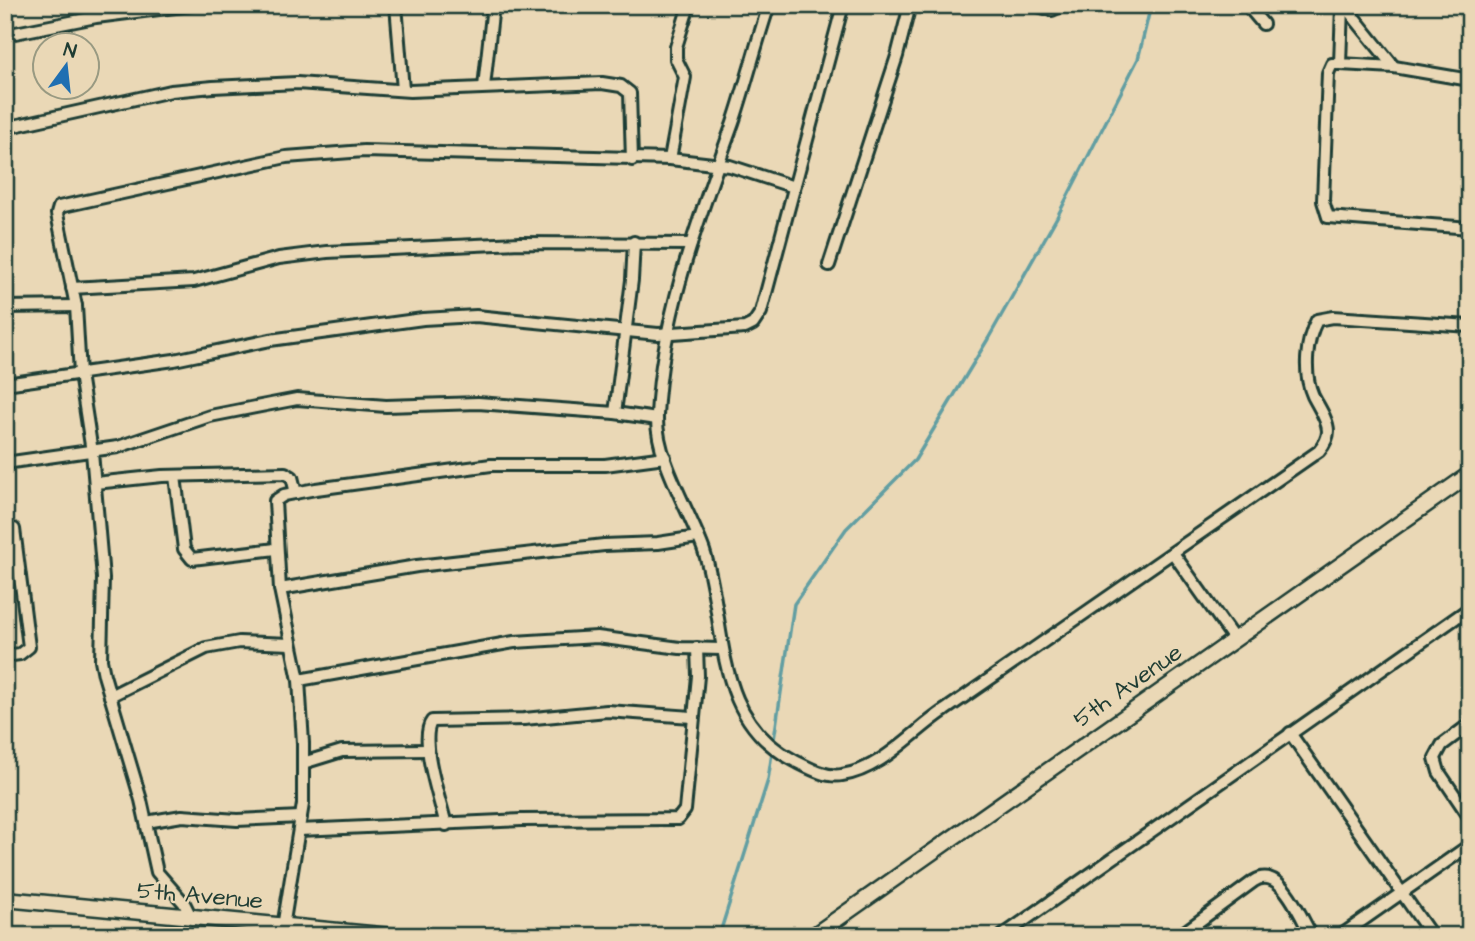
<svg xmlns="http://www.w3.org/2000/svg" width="1475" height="941" font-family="'Architects Daughter',sans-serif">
<rect width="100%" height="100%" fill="#ead8b6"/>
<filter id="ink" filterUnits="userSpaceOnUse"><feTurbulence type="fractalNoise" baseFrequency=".0143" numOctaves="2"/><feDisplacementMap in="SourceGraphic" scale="14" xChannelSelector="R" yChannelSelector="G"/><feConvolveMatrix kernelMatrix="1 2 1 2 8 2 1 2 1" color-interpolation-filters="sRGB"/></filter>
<g filter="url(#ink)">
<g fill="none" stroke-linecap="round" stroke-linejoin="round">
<!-- stream -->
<path stroke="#629ea2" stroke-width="3.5" d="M719 936 768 780 794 604 846 529 915 460 988 339 1057 217 1138 59 1151 5"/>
<!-- minor casing -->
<g stroke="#1f3d34" stroke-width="16">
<g id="minor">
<path d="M396 5 403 90"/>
<path d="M769 5C756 44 746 84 733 123 699 218 662 314 657 415 655 458 690 511 704 551 728 625 711 718 795 761 809 768 826 778 842 775 882 769 913 731 945 710 1070 624 1195 538 1319 451 1324 445 1328 439 1328 431 1328 420 1318 406 1313 396 1303 374 1306 340 1317 320L1333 317 1470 326"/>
<path d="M1035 5 1052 10 1063 5"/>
<path d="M1247 5 1263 24"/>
<path d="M1342 5 1340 64 1394 67 1470 80"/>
<path d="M1344 5 1394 67"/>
<path d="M5 35 96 17 191 5"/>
<path d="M1340 64H1332L1328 73 1323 201 1328 217 1470 228"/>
<path d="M484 87 493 5"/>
<path d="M5 128 171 91 213 87 297 83 410 91 602 83 621 86 630 93 632 160"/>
<path d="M670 159 685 77 676 59V47L689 5"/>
<path d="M829 265 897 56 910 5"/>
<path d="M72 288 194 281 279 258 327 252 520 243 691 244"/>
<path d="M5 307 76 306"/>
<path d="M5 384 174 360 270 340 423 319 476 316 658 334 745 328 753 324 761 312 843 5"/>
<path d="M615 413 632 280 634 242"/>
<path d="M5 463 118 447 210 416 297 399 386 406 478 403 615 413 657 419"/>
<path d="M175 476 184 549 192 559 276 549"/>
<path d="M95 483 162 476 285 473 292 477 296 493"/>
<path d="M1173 553 1234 639"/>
<path d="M280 589 417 566 604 545 658 543 698 537"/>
<path d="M5 656 20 654 29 647 14 529"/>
<path d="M299 680 514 642 597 637 680 648 721 649"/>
<path d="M110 696 206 648 239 642 291 644"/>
<path d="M1470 724 1442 745 1435 758 1439 772 1470 818"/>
<path d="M1290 733 1432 936"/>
<path d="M303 763 342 751 428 750"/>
<path d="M146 822 182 816 237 820 301 817"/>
<path d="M446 825C441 803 418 738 432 721L524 719 607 711 692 717"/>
<path d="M299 830 521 820 678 819 685 810 698 676 697 648"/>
<path d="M192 919 184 903 157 872 141 800 104 675 101 660 103 578 92 452 80 374 76 306 57 214 59 207 286 157 364 151 670 159 730 166 794 187"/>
<path d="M283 927 303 804V743L299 680 280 589 275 501 284 495 316 489 491 465H605L665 457"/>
<path d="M1002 936 1470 608"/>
<path d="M1179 936 1254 881C1281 864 1300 917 1312 936"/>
<path d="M1340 936 1470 845"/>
</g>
</g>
<!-- tertiary casing -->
<g stroke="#1f3d34" stroke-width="19">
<g id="tertiary">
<path d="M5 899 391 936"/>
<path d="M813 936 1470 474"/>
</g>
</g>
<!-- minor -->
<use href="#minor" stroke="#ead8b6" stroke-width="10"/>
<!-- tertiary -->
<use href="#tertiary" stroke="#ead8b6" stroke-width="14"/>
</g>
</g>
<g text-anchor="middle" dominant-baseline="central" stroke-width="5" stroke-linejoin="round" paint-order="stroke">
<!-- street labels -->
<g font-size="24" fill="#1f3d34" stroke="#ead8b6">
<text transform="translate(1128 686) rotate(-35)">5th Avenue</text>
<text transform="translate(200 896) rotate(5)">5th Avenue</text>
</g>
</g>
<!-- margin -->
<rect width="1475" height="941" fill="none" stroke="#ead8b6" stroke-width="28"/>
<rect x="14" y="14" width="1447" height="913" fill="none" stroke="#1f3d34" stroke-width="2.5" filter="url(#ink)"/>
<!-- north arrow -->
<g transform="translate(66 66) rotate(15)"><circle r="33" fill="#ead8b6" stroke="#999a82" stroke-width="2"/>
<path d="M0-5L12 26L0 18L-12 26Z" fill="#1f6fb2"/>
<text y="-10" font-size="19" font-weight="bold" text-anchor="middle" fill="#1f3d34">N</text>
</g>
</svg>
